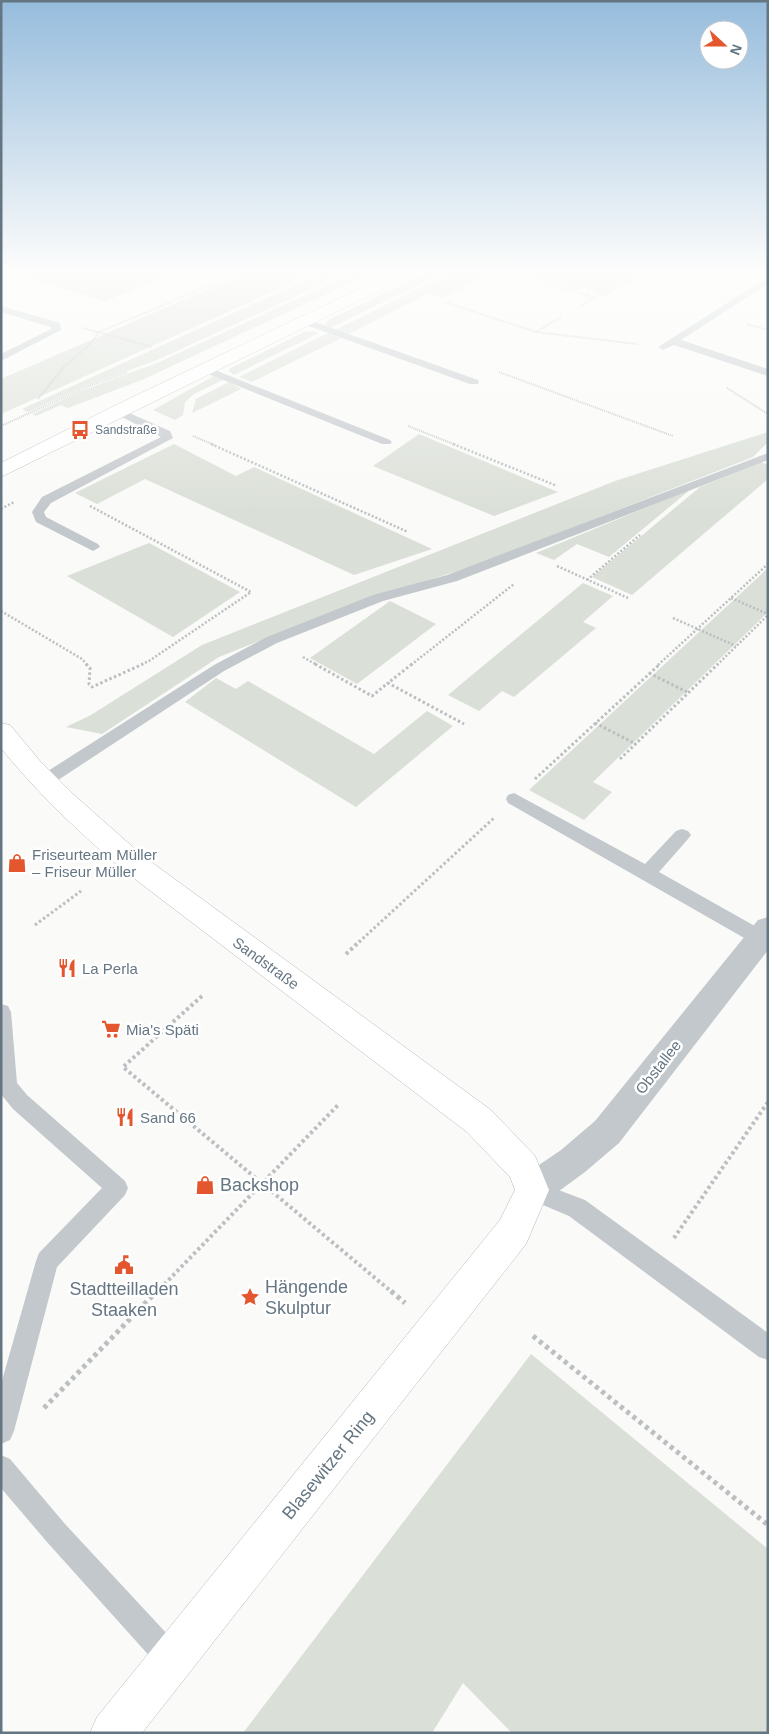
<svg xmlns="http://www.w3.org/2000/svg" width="769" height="1734" font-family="Helvetica,sans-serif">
<rect width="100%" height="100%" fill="#fafaf8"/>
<!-- green -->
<g fill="#dadfd7">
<path d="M4 271H179L105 301Z"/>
<path d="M250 271H319L1 414V379Z"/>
<path d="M326 271H351L157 360 88 385 28 412 22 409Z"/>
<path d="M358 271H376L144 379 68 408 61 405 36 416 32 414 81 391 157 363Z"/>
<path d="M430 271H447L330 328 328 327 326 323 328 320Z"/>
<path d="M455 271H496L442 298 429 293 347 335 335 330Z"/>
<path d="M509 271H651L603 296 592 293 594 290 584 287 579 290Z"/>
<path d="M312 331 319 333 234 375 229 371V369L304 332Z"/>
<path d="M328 333 341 338 252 382 239 377Z"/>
<path d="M214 376 225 379 194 394 185 402 183 415 175 420 153 410Z"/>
<path d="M229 382 241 389 192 413 196 399Z"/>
<path d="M768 432V442L753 457 482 563 347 606 219 657 102 734 66 727 91 715 202 645 615 481Z"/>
<path d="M419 434 558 492 494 516 373 466Z"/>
<path d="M174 444 236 476 254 467 432 549 354 575 145 479 97 504 75 493Z"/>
<path d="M761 462 768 465V479L632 595 592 577 700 487Z"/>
<path d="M691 489 609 557 577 544 554 560 536 553Z"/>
<path d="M149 543 240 592 173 637 67 576Z"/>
<path d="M768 568V612L593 782 612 792 584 820 529 790Z"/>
<path d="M583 583 613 596 583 622 596 628 514 697 502 691 479 711 448 695Z"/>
<path d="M390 601 436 624 357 684 310 658Z"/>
<path d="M216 678 236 689 248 681 374 754 427 711 453 726 356 807 185 702Z"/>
<path d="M531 1354 768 1549V1733H512L463 1683 432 1733H243Z"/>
</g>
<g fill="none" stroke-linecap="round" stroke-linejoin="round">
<!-- secondary casing -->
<g stroke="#b3babf" stroke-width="1">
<path id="secondary" d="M1 723 10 725 40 761 73 794 143 856 491 1110 535 1156 549 1190 526 1244 142 1733H90L97 1717 500 1220 515 1190 510 1177 467 1132 123 870C80 833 37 793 1 748Z"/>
</g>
<!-- primary casing -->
<g stroke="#b5babe" stroke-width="1">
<path id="primary" d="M397 271H415L413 274 1 477V463L112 407Z"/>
</g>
<!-- path-far4 -->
<g stroke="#bbbfc2" stroke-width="2" stroke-dasharray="1 1" stroke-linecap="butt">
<path d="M503 271 586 295"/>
<path d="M434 279 451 271"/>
<path d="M444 302 536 332"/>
<path d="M581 305 595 297 586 295 595 271"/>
<path d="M561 317 536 332 637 344"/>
<path d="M747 324 768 330"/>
<path d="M83 328 152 347"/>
<path d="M499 372 673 436"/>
<path d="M727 388 768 414"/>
<path d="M38 399 63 368 91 343 99 332 244 271"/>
<path d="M1 426 89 386 128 372"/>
<path d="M408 426 456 445"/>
<path d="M193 436 214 445"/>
</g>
<!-- path-far3 -->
<g stroke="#bbbfc2" stroke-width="2.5" stroke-dasharray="2 2" stroke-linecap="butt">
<path d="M211 444 408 532"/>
<path d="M453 444 557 486"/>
<path d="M90 506 251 592 149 661 140 665"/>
<path d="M1 509 14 502"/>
<path d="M557 566 628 598"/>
<path d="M587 580 640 535"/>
<path d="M731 598 768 614"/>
<path d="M1 611 82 659 87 665"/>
<path d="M673 618 736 646"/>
<path d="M303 657 317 665"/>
<path d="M411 665 514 584"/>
<path d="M658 665 768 564"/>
<path d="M717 665 768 615"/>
</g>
<!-- path-far2 -->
<g stroke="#bbbfc2" stroke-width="3" stroke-dasharray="2.5 2.5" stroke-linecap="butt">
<path d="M86 664 90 668 89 684 92 687 143 664"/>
<path d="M315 664 372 696 388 683"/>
<path d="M412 664 388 683 464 724"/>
<path d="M649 673 689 693"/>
<path d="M595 723 636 744"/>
<path d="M620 759 718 664"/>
<path d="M535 779 660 664"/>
<path d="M35 925 81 891"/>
<path d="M359 942 494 818"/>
</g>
<!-- path-far1 -->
<g stroke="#bbbfc2" stroke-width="4" stroke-dasharray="3 3" stroke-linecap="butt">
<path d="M346 954 360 941"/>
<path d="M202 996 123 1067 393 1293"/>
<path d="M674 1238 768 1102"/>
<path d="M156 1293 339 1104"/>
</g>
<!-- path -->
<g stroke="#bbbfc2" stroke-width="5" stroke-dasharray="4 4" stroke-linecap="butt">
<path d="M391 1291 405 1303"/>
<path d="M533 1336 768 1525"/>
<path d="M44 1408 157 1291"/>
</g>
<!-- lane -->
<g fill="#c3c8cc" fill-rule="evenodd">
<path d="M768 277V284L681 340 768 369V376L674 345 663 350 658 347Z"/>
<path d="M1 306 60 323 61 330 1 361V354L51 329V327L1 312Z"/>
<path d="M304 318 478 380 479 382 478 384H470L300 323 299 321Z"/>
<path d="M205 366 390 440 392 442 390 444H382L201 371 200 369Z"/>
<path d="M118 408 170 431 173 438 51 503 44 512 46 517 98 544 100 547 93 551 36 522 32 512 42 497 161 437 114 413 112 411Z"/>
<path d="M768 453V460L457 581 383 601 277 643 224 671 49 786 43 788 37 786 35 782 37 778 214 665 267 637 373 595 447 575Z"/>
<path d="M514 793 645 864 676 831 682 829 688 831 691 835 688 839 659 872 767 933V943L760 945 753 943 508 803 506 799 508 795Z"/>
<path d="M1 1004 8 1006 11 1012 17 1083 27 1095 125 1181 128 1188 125 1195 57 1267 14 1431 10 1440 1 1444V1384L36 1261 39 1253 102 1188 13 1109 1 1094Z"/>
<path d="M532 1180 585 1200 768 1333V1360L759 1357 569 1216 524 1197 521 1190 524 1183Z"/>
<path d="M1 1455 10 1459 65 1524 182 1650 186 1660 182 1670 172 1674 162 1670 47 1542 1 1488Z"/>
</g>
<!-- street -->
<path fill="#c3c8cc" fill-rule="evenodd" d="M768 917V950L619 1143 585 1172 544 1202 532 1206 520 1202 515 1190 520 1178 561 1150 595 1121 758 920Z"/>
<!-- secondary -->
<use href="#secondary" fill="#fff" fill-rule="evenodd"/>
<!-- primary -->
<use href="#primary" fill="#fff" fill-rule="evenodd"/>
</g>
<!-- sky -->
<linearGradient id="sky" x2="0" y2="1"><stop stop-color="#96bcdc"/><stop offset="0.53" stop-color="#fdfdfc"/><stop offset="1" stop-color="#fdfdfc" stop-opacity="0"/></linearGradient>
<rect width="769" height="513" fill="url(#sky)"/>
<!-- icons -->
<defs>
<g id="bus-bare" transform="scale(1.5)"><path d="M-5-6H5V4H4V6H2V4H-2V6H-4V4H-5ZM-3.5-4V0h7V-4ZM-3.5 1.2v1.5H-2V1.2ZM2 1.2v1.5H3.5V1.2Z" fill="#e4572e" stroke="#fff" stroke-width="2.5" paint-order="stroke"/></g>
<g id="shop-bare" transform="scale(1.5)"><path d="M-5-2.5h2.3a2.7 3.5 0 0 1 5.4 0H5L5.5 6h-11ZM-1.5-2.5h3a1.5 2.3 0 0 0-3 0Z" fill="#e4572e" stroke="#fff" stroke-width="2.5" paint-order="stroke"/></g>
<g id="restaurant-bare" transform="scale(1.5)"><path d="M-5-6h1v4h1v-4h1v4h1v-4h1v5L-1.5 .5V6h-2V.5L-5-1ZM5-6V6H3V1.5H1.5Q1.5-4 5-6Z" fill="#e4572e" stroke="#fff" stroke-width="2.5" paint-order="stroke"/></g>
<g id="supermarket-bare" transform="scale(1.5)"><path d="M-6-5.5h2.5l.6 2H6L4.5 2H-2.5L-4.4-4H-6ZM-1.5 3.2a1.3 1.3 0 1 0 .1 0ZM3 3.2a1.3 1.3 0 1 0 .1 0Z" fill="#e4572e" stroke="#fff" stroke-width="2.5" paint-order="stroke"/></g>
<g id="civic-bare" transform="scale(1.5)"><path d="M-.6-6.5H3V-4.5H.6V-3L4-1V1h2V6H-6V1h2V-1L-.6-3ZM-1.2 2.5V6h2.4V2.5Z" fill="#e4572e" stroke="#fff" stroke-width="2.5" paint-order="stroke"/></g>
<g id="sight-bare" transform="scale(1.5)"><path d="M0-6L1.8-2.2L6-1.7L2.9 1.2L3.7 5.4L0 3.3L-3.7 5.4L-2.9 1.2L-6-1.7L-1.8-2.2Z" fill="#e4572e" stroke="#fff" stroke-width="2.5" paint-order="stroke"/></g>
</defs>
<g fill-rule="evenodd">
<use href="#bus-bare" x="80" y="430"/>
<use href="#shop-bare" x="17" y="863"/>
<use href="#restaurant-bare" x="67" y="968"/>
<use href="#supermarket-bare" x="111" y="1029"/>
<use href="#restaurant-bare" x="125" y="1117"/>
<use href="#shop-bare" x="205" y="1185"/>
<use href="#civic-bare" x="124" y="1265"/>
<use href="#sight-bare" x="250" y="1297"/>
</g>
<g text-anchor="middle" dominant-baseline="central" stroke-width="5" stroke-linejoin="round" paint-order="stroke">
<!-- far-poi labels -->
<g font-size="12" fill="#657683" stroke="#fff" text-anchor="start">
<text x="95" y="430">Sandstraße</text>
</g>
<!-- poi labels -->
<g font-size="15" fill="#657683" stroke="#fff" text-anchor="start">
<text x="32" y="854">Friseurteam Müller<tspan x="32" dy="17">– Friseur Müller</tspan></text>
<text x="82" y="968">La Perla</text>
<text x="126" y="1029">Mia's Späti</text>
<text x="140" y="1117">Sand 66</text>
</g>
<!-- street labels -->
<g font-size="15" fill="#657683" stroke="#fff">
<text transform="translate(266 963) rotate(36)">Sandstraße</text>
<text transform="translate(658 1067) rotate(-52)">Obstallee</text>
</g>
<!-- near-poi labels -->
<g font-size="18" fill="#657683" stroke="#fff" text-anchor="start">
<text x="220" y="1185">Backshop</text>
<text x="265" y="1287">Hängende<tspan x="265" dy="21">Skulptur</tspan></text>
<text x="124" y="1289" text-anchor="middle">Stadtteilladen<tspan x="124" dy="21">Staaken</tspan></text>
</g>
<!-- near-street labels -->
<g font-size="18" fill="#657683" stroke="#fff">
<text transform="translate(328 1465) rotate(-51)">Blasewitzer Ring</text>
</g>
</g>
<!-- border -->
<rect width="769" height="1734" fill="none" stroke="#657683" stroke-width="5"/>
<!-- north arrow -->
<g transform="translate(724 45) rotate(111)"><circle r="24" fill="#ffffff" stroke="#c1c8cd"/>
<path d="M0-4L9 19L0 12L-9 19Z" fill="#e4572e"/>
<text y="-8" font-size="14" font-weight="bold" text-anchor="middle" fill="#657683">N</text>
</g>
</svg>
